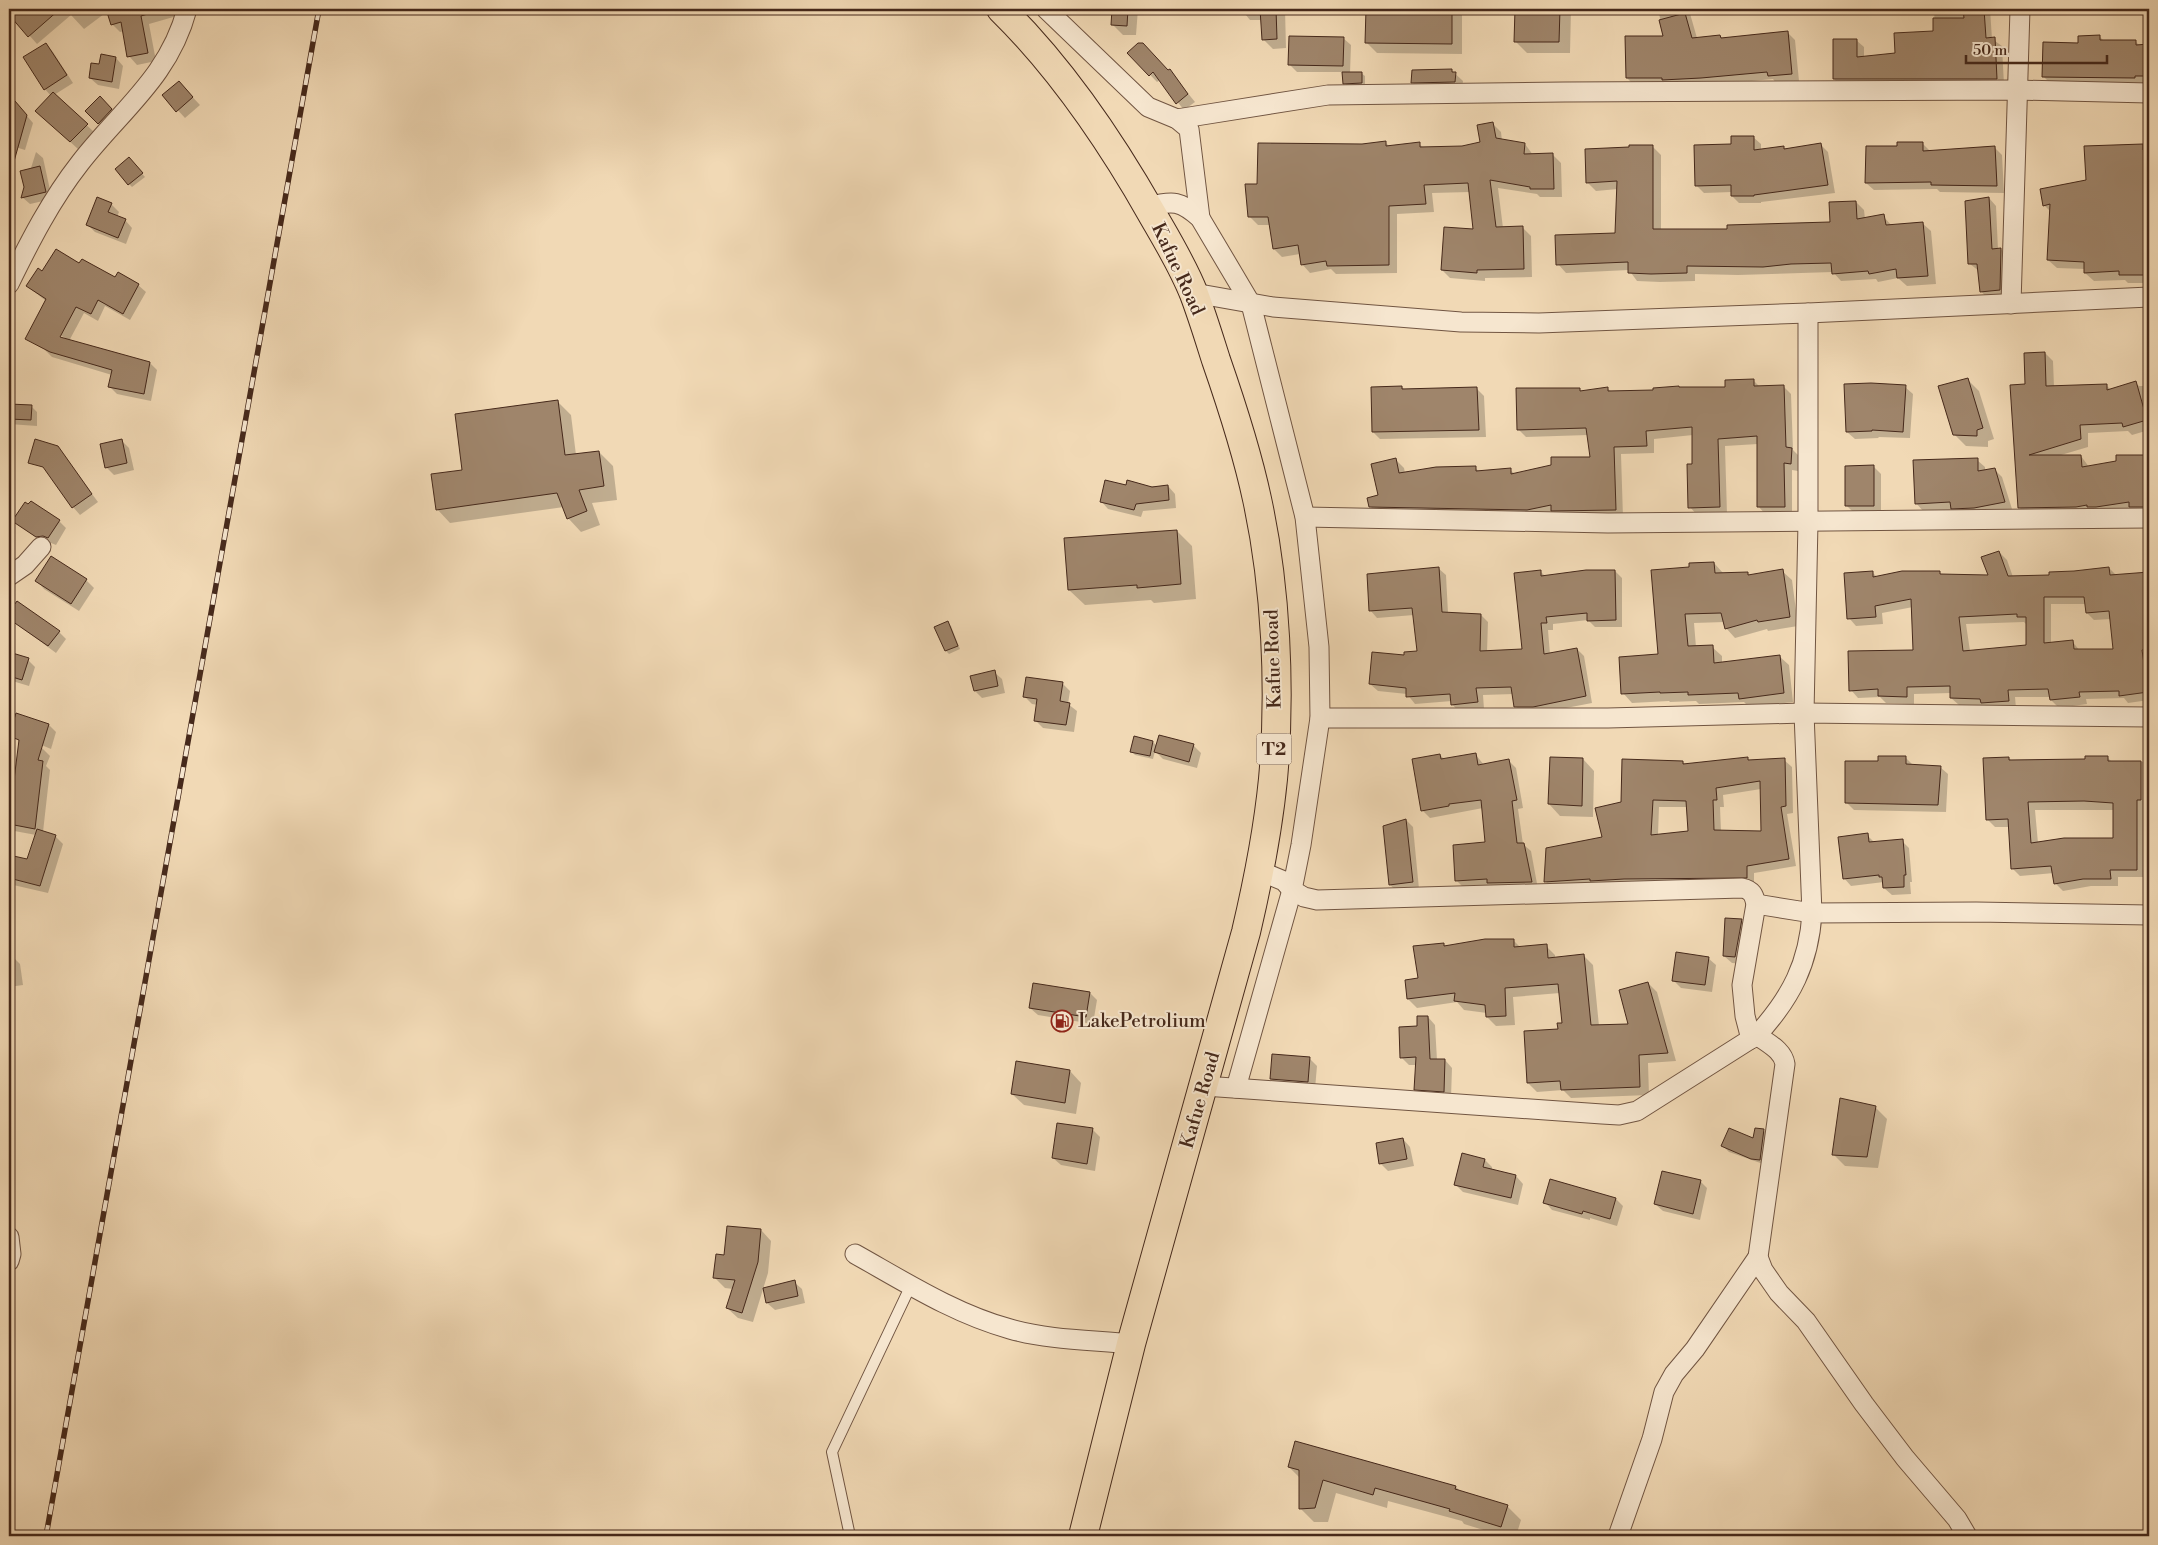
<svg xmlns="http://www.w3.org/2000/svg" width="2158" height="1545" font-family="'Libre Bodoni',serif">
<rect width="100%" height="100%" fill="#f1d9b5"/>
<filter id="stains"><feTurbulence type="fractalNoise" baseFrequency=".004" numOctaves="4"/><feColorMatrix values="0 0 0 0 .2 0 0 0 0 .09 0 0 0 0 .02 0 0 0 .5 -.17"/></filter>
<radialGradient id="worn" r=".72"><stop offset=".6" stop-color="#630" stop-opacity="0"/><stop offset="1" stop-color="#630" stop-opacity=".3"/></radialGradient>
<!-- shadow -->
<g fill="#0003" fill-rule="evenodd">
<path d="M22 9H188L184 14 149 24 156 61 137 65 129 56 124 31 120 32 112 24 108 11 84 29 71 15 37 44 13 17Z"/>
<path d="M1113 9H1138L1136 35H1123L1113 25Z"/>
<path d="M1241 9H1285L1286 48 1273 49 1263 39 1262 20H1250Z"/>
<path d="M1367 9H1462V54L1377 53 1366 42Z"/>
<path d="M1516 9H1571L1570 53H1527L1515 41Z"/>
<path d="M1658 9H1696L1689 10 1697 38 1720 36 1723 39 1788 33 1795 40 1799 81 1776 83 1773 79 1710 85H1634L1627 78 1664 37Z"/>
<path d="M1934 9H1990L1992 39 2002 46 2004 85 1841 86 1834 79 1856 40 1864 47V57L1896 54 1935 32Z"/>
<path d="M2100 37 2104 41H2135L2140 46H2149V83H2142V85L2051 84 2044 77 2079 44Z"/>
<path d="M1343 38 1351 45 1350 73H1361L1365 76V86H1348L1344 83V72H1297L1289 64Z"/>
<path d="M46 44 53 52 73 83 54 95 94 132 78 149 44 118 51 96 45 89Z"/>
<path d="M1129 53 1170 71 1195 102 1184 110 1160 80 1157 82Z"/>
<path d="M116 58 123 66 119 89 98 85 90 78 100 65Z"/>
<path d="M1451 70 1463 81 1462 89 1420 90 1412 82Z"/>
<path d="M186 90 200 105 185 118 164 95Z"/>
<path d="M9 95 33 123 25 150 9 145Z"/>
<path d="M100 98 119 117 106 131 87 111Z"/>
<path d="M1492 123 1501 132 1502 141 1525 144 1533 155 1552 154 1561 163 1562 197H1540L1537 194 1498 188 1503 228H1523L1531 236 1532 277 1485 278V281L1450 278 1442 270 1475 230 1470 192 1432 193 1434 212 1397 214V273L1336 274 1331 269 1310 273 1302 264 1300 254 1282 257 1274 249 1270 225H1258L1250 217 1259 185 1362 145 1385 142 1390 147 1419 144 1424 148 1462 147 1482 143Z"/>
<path d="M1753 137 1761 144V151L1783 147 1786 150 1821 145 1828 152 1835 193 1761 202V203H1739L1732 196V192L1704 193 1697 186Z"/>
<path d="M1923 144 1931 152 1994 147 2002 155 2004 193 1940 192 1937 189 1874 190 1866 183 1898 148Z"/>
<path d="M1652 146 1661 155V231L1729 230 1831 223 1856 202 1864 210 1865 219 1883 216 1892 226 1922 223 1931 231 1936 284 1907 286 1898 278 1878 282 1876 279 1841 281 1833 272 1738 275 1695 274V281L1660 282 1637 281 1629 270 1566 273 1558 264 1616 234 1618 189 1596 191 1587 182Z"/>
<path d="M2142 146 2149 150V283H2128L2125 280 2094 281 2085 273V269L2057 268 2048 260 2050 211 2044 205 2087 181Z"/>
<path d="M36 152 43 158 52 199 30 204 22 197Z"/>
<path d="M132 162 145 177 132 187 129 184Z"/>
<path d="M1989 198 1996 206 1998 250 2001 249 2008 257 2007 297 1988 299 1981 291 1979 271 1970 264Z"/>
<path d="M111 204 119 212 117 217 125 220 132 228 126 244 95 232 88 225Z"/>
<path d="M80 265 116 279 138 285 146 292 130 320 105 306 98 321 84 313 69 341 150 363 157 370 151 401 117 394 109 386 112 375 52 357 45 350 53 336 68 340 45 325 46 301 27 286 43 273Z"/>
<path d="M2045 353 2053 361 2054 387 2106 385 2111 390 2135 383 2139 386H2149V430L2132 435 2128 431 2088 433V447L2061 455 2081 456 2089 467 2117 462V456L2149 455V515L2027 516 2019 507 2027 385Z"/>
<path d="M1967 379 1979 391 1994 439 1988 441V447L1966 446 1954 434Z"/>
<path d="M1753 380 1760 387 1783 386 1791 394 1793 450 1800 457 1798 471 1792 470V514L1766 515 1759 507 1758 444 1725 446 1727 514 1697 515 1690 507 1693 435 1654 439V453L1621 454 1623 517 1378 514 1370 506 1379 496 1396 460 1404 468 1405 473 1475 468 1480 472 1510 470 1515 474 1591 458 1588 435 1526 437 1518 429 1579 389 1582 392 1607 388 1612 392 1726 388Z"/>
<path d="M1402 387 1405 390 1476 388 1484 396 1486 437 1380 439 1373 432Z"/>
<path d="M1905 387 1913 394 1910 438 1878 437 1879 438 1855 439 1847 432Z"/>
<path d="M9 401 15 406H31L37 412V426L9 424Z"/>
<path d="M558 402 571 415 576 455 599 452 613 466 617 500 592 503 600 525 581 532 568 518 564 507 450 523 437 509 464 471Z"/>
<path d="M121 440 129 448 134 470 114 475 106 467Z"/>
<path d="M60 451 98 502 80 515 73 507Z"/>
<path d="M1977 460 1985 467V471L1994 469 2002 477 2012 509 1982 515 1959 516 1953 510 1923 511 1916 503Z"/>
<path d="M1874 467 1881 474V513H1854L1846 505Z"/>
<path d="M1168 486 1175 494 1176 508 1143 511 1141 517 1108 509 1101 501 1126 487Z"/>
<path d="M28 506 59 521 66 528 56 545 51 543 45 544 14 521Z"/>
<path d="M1177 531 1192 546 1196 599 1154 603 1151 600 1085 605 1069 590Z"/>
<path d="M1999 552 2007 560 2013 577 2050 576 2109 568 2117 576 2149 573V643L2121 647 2111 619 2094 620 2087 613 2086 604H2051V644L2072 641 2080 651 2149 652V700L2128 703 2124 698 2086 699 2087 704 2059 708 2051 700V697H2015L2016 708 1959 705 1951 698V693L1914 694V704L1886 703 1880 697 1858 698 1851 690 1915 652 1913 607 1882 613 1883 624 1856 626 1849 618 1873 573 1877 577 1939 572 1942 575 1989 576ZM2024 622 2026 624 2027 647 1970 651 1966 624Z"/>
<path d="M52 558 86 580 94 588 79 611 44 589 37 581Z"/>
<path d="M1714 563 1723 573H1747L1750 576 1782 571 1792 580 1798 626 1768 631 1767 629 1735 638 1726 628 1725 622 1694 623 1696 647H1712L1722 656V663L1779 656 1789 665 1793 702 1749 707 1744 702 1699 704 1696 701 1670 702 1669 701 1632 703 1623 693 1660 655 1690 568Z"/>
<path d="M1438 568 1446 575 1448 613 1481 615 1488 622 1487 652 1523 651 1540 571 1545 576 1615 571 1622 578V627H1595L1588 620 1553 624V630H1548L1550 654 1577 649 1584 656 1592 703 1540 713H1523L1515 706 1514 694 1483 695 1484 709 1459 712 1452 704V701L1415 704 1407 694 1378 691 1370 684 1405 656 1418 652 1414 615 1377 618 1370 610Z"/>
<path d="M17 603 59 632 66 639 56 653 9 618V614Z"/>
<path d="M947 623 951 626 960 649 949 654 946 651Z"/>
<path d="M9 654 28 660 35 667 29 686 9 680Z"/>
<path d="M994 672 1002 679 1005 693 982 698 975 691Z"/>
<path d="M1027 678 1063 684 1070 691 1068 704 1077 711 1074 732 1043 728 1035 720 1038 705 1032 704 1024 696Z"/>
<path d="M49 725 56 732 51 749 20 736Z"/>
<path d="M1160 736 1194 746 1201 753 1197 768 1163 759 1155 751 1153 759 1135 755 1131 751 1153 742 1157 746Z"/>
<path d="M42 748 50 756 46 766 50 770 43 832 55 836 63 844 48 893 9 884V856L28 860 36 835 9 830V784L15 785Z"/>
<path d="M1440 755 1444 759 1476 755 1484 765 1509 761 1516 768 1523 808 1518 809 1523 844 1531 851 1538 889 1464 888 1457 881 1486 843 1483 808 1430 818 1422 810Z"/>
<path d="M1905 757 1913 765 1940 767 1948 774 1946 812 1854 810 1846 802 1880 763Z"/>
<path d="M1747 758 1750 761 1784 760 1792 767 1793 813 1787 814 1796 866 1754 873V884L1553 889 1546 882 1604 838 1622 803 1683 762 1686 765ZM1761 789 1763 832 1721 831 1720 807H1724L1723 795ZM1659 807H1688L1689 832 1658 835Z"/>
<path d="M2009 758 2012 761 2086 760 2108 758 2112 762H2149V810H2145L2144 847H2149V877H2118V886H2091L2063 891 2055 883 2054 873 2020 876 2013 869 2010 827H1995L1987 819ZM2035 810H2114V839L2038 843Z"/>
<path d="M1583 759 1594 771 1593 817 1560 816 1549 804Z"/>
<path d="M1406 820 1413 827 1419 889 1397 891 1390 885Z"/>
<path d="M1867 835 1874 842 1902 841 1909 848 1912 882H1910L1911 894 1892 895 1884 888V882L1851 886 1844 878Z"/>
<path d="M1741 920 1749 928 1743 964 1732 963 1724 956Z"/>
<path d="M1513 940 1521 948 1546 946 1555 955V959L1584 956 1593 965 1599 1026 1629 1025 1648 983 1657 992 1676 1061 1648 1063 1649 1095 1571 1098 1563 1090 1537 1092 1528 1083 1564 1024 1560 993 1513 997 1515 1025 1496 1026 1487 1017V1013L1464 1010 1457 1002 1417 1008 1408 999 1443 944 1446 947Z"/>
<path d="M9 957H13L20 964 23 985 9 987Z"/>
<path d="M1708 958 1716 965 1712 992 1681 988 1674 981Z"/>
<path d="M1090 993 1097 1000 1093 1024 1038 1015 1030 1008Z"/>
<path d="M1428 1017 1435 1025 1437 1060H1445L1452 1068 1451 1098 1423 1097 1416 1089V1065H1409L1402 1058 1418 1028Z"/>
<path d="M1310 1059 1317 1066 1315 1089 1279 1086 1271 1079Z"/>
<path d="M1017 1063 1070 1071 1081 1083 1076 1114 1024 1105 1012 1094Z"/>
<path d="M1875 1107 1887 1119 1878 1168 1845 1166 1834 1155Z"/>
<path d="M1092 1129 1100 1137 1095 1171 1061 1165 1053 1158Z"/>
<path d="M1756 1129 1764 1131 1770 1136 1766 1165 1729 1152 1723 1146 1754 1139Z"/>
<path d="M1403 1139 1410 1147 1414 1166 1388 1171 1380 1163Z"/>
<path d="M1463 1155 1485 1160 1492 1167V1170L1516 1176 1523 1184 1518 1205 1463 1192 1456 1185Z"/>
<path d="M1700 1181 1707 1188 1700 1220 1663 1211 1655 1204Z"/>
<path d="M1616 1199 1623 1206 1617 1226 1590 1218V1220L1552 1210 1545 1202Z"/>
<path d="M761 1230 771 1241 768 1273 753 1322 738 1318 727 1308 733 1289 725 1288 715 1278 726 1257Z"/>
<path d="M794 1282 802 1289 805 1303 775 1310 767 1303Z"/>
<path d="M1289 1467 1456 1487 1461 1492 1507 1506 1521 1520 1516 1536H1503L1464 1524 1462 1521 1388 1501 1387 1508 1336 1493 1328 1522H1314L1300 1508V1478Z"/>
<path d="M1632 1533 1645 1536H1631Z"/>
</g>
<!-- building -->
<g fill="#9f856b" stroke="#46291b" fill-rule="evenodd">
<path d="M20 9H60L28 37 11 17Z"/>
<path d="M106 9H151V13L141 16 148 53 127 57 121 22 111 25Z"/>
<path d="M1112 9H1128L1127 26 1111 25Z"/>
<path d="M1260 9H1276L1277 39 1262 40Z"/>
<path d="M1366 9H1452V44L1365 43Z"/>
<path d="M1515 9H1560L1559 42H1514Z"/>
<path d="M1963 9H1984L1986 38 1995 37 1997 79H1833V39H1857V57L1895 53 1894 33 1933 31V18H1964Z"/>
<path d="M1685 13 1692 38 1720 35 1721 38 1788 31 1792 74 1768 76 1767 72 1701 78 1662 80V78H1626L1625 36H1663L1659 20Z"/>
<path d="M2100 35V40H2136V45L2149 44V76H2135V78L2042 77 2043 42 2078 43V36Z"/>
<path d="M1289 36 1344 37 1343 66 1288 65Z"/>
<path d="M46 43 67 75 44 90 23 57Z"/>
<path d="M1138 43H1143L1168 70 1170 69 1188 94 1176 104 1153 72 1149 76 1127 53Z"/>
<path d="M101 54 116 57 112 82 89 78 91 63 99 64Z"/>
<path d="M1452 69V72H1456L1455 82 1411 83 1412 70Z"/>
<path d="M1342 72H1362V83L1343 84Z"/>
<path d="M179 81 193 97 176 112 162 95Z"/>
<path d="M53 92 88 124 70 142 35 111Z"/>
<path d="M9 94 27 115 13 165 9 164Z"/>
<path d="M100 96 112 109 98 124 85 111Z"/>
<path d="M1493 122 1496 138 1525 143 1524 154 1553 153 1554 189H1530V187L1490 180 1496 227 1523 226 1524 269 1477 270V273L1441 270 1444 227 1473 229 1468 183 1424 185 1426 204 1389 206V265L1327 266 1326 261 1301 265 1298 245 1273 249 1268 217H1248L1245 184H1257L1258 143 1362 144 1386 141V146L1420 142V147L1462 146 1480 142 1477 125Z"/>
<path d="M1731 136H1754V150L1784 146V149L1821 143 1828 185 1754 195V196H1731V185L1695 186 1694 145 1731 144Z"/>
<path d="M1897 142H1923V151L1995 146 1997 186 1931 185V182L1865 183 1866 146H1897Z"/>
<path d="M2143 144V150L2149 149V270H2145V275H2119V271L2084 273V262L2047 260 2050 204 2043 206 2040 189 2086 180 2084 146Z"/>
<path d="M1629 145H1653V229H1727V225L1830 222 1829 202 1856 201 1857 219 1884 214 1886 225 1923 222 1928 276 1897 278 1896 269 1869 274 1868 271 1832 274 1831 263 1791 264 1763 267 1687 266V273L1651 274 1628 273V262L1556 265 1555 235 1615 233 1617 181 1586 183 1585 149 1629 147Z"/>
<path d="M129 157 143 173 128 185 115 169Z"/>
<path d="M40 166 46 192 21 198 24 187 20 171Z"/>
<path d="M97 197 112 203 108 212 126 219 118 238 86 225Z"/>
<path d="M1989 197 1992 249 2001 248 2000 290 1980 292 1977 264H1968L1965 201Z"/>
<path d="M56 249 79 263 82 259 115 277 118 272 139 284 123 314 98 300 91 314 76 307 60 337 150 362 144 394 108 387 112 370 50 352 25 339 46 299 26 286 38 268 42 271Z"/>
<path d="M2045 352 2046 386 2107 384V390L2136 381 2147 420 2123 427 2122 423 2080 425 2081 439 2029 455H2081L2082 467 2116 461V455H2149V507H2129V502L2096 507H2087V505L2076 507 2018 508 2010 385 2025 384 2024 353Z"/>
<path d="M1968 378 1983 428 1977 430V436L1953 435 1938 386Z"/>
<path d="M1754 379V386L1784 385 1786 447 1792 448 1791 464 1784 463 1785 507H1757V436L1718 439 1720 507 1688 508 1687 464H1692V427L1646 431 1647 446 1614 447 1616 510 1551 511V505L1527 510 1369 507 1367 498 1378 495 1371 464 1396 458 1399 473 1436 467 1476 466V471L1511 468V474L1551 465V457H1590L1586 428 1517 430 1516 388H1580V391L1608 387V391L1653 390V388L1679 386V387H1725V380Z"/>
<path d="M1871 383 1906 385 1903 432 1872 430V431L1846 432 1844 384Z"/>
<path d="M1402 386V389L1477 387 1479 430 1372 432 1371 387Z"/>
<path d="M558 400 565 455 599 451 604 486 579 490 587 511 567 519 557 493 436 510 431 474 462 470 455 414Z"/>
<path d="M9 404 32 405 31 420 9 419Z"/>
<path d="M35 439 58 446 92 494 72 508 43 467 28 463Z"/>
<path d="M122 439 127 463 105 468 100 444Z"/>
<path d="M1978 458V471L1995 468 2005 502 1974 508 1951 509 1950 502 1915 504 1913 460Z"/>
<path d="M1874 465V506H1845V466Z"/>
<path d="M1105 480 1126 485 1127 480 1152 487 1168 485 1169 500 1136 504 1134 510 1100 502Z"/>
<path d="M31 501 60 520 48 538 43 536 36 537 12 521 25 502 28 504Z"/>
<path d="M1177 530 1181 584 1137 588V585L1068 590 1064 538Z"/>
<path d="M1999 551 2008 576 2049 575V572L2074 571 2109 567 2110 575 2149 572V634L2146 635 2147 649 2142 650 2148 692 2119 696V691L2079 692 2080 697 2050 700 2048 689 2008 690 2009 701 1981 703 1980 699 1950 698V686L1907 687V697L1878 696V689L1849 691 1848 651 1913 650 1911 599 1875 606 1876 617 1847 619 1844 573 1873 571V577L1902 571H1940V574L1988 575 1981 557ZM2044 597H2084L2086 613 2109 611 2113 649H2074L2073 640 2044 643ZM2017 614V617H2026V645L1963 651 1959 617Z"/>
<path d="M51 556 87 579 71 604 35 581Z"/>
<path d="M1714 562 1715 573 1748 572V575L1783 569 1790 617 1758 622 1757 620 1725 629 1721 613 1685 614 1688 646 1713 645 1714 663 1780 655 1784 693 1739 699 1738 693 1688 695V692L1660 693V692L1621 694 1619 657 1658 654 1651 570 1689 567V563Z"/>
<path d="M1439 567 1442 612 1481 614 1480 651 1522 649 1514 573 1541 570V576L1586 570H1615L1616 620 1587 621V613L1546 617 1547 623H1541L1544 654 1577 648 1586 696 1533 707H1514L1511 687 1476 688 1478 702 1451 705 1450 694 1406 697V688L1369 684 1372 652 1404 655V652L1417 651 1412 608 1369 611 1367 574Z"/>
<path d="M17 601 60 631 48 646 9 619V612Z"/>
<path d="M948 621 958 646 945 651 934 627Z"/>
<path d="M9 652 29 658 22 680 9 676Z"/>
<path d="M995 670 998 686 974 691 970 676Z"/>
<path d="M1026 677 1063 682 1060 701 1070 703 1066 725 1034 721 1037 699 1023 697Z"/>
<path d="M16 713 49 724 38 760 43 761 35 829 9 824V803L11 804 19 740 9 736Z"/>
<path d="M1159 735 1194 744 1189 762 1154 752Z"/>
<path d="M1134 736 1153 741 1150 756 1130 752Z"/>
<path d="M1476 753 1478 765 1509 759 1517 800 1512 801 1517 843H1524L1532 882 1487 883V879L1455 881 1453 845 1485 842 1481 800 1449 804V806L1421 811 1412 759 1440 754 1441 759Z"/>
<path d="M1878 756H1906V764L1941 766 1938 805 1845 803V761H1878Z"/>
<path d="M2085 756H2108V761H2141V800H2137V870H2110L2111 879H2083L2054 884 2051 866 2011 869 2008 819 1986 820 1983 758 2009 757V760L2085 759ZM2084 801 2113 803V838H2064L2031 843 2028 802Z"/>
<path d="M1550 757 1583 758 1582 806 1548 804Z"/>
<path d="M1748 757V760L1785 758 1786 806 1781 807 1789 859 1747 866V878L1624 879 1590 881V879L1544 882 1546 848 1602 837 1595 808 1621 802 1622 759 1683 761V764ZM1760 781 1761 831 1714 830 1713 800H1717L1716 788ZM1653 800 1686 801 1688 831 1651 835Z"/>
<path d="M1406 819 1413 882 1389 885 1383 826Z"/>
<path d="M37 829 56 835 40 886 9 878V855L27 859Z"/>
<path d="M1868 833 1869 842 1903 839 1906 875H1904V887L1883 888 1882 877H1879V875L1843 879 1838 837Z"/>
<path d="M1725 918 1742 919 1735 957 1723 956Z"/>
<path d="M1485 939H1514V947L1547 944 1548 958 1584 954 1591 1025 1628 1024 1619 990 1648 982 1668 1053 1639 1055 1640 1087 1561 1090 1560 1081 1527 1083 1524 1031 1558 1029 1557 1023H1562L1558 984 1505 988 1506 1016 1486 1017 1485 1005 1454 1001 1455 993 1407 999 1405 980 1418 978 1413 946 1444 943V946Z"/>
<path d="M1676 952 1709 957 1705 985 1672 981Z"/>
<path d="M1033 983 1090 992 1086 1017 1029 1008Z"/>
<path d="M1417 1016H1428L1430 1059H1445L1444 1092 1414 1090 1416 1057 1400 1058 1399 1027 1417 1026Z"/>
<path d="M1272 1054 1310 1057 1308 1082 1270 1079Z"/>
<path d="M1016 1061 1070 1070 1065 1103 1011 1094Z"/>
<path d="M1840 1098 1876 1106 1867 1157 1832 1155Z"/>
<path d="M1057 1123 1093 1128 1087 1164 1052 1158Z"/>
<path d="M1729 1128 1753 1138 1755 1128 1764 1129 1760 1160 1751 1159 1721 1146Z"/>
<path d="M1403 1138 1407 1159 1379 1164 1376 1143Z"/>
<path d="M1462 1153 1485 1159 1483 1167 1516 1175 1511 1198 1454 1185Z"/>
<path d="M1662 1171 1701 1180 1693 1214 1654 1204Z"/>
<path d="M1550 1179 1616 1198 1610 1219 1583 1211 1582 1214 1543 1203Z"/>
<path d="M727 1226 761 1229 758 1262 742 1313 726 1308 735 1280 713 1278 716 1254 724 1255Z"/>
<path d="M795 1280 798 1296 766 1303 763 1288Z"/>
<path d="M1295 1441 1456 1486 1455 1489 1508 1505 1501 1527 1449 1511 1450 1509 1375 1488 1373 1495 1323 1480 1315 1508 1299 1509V1470L1288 1467Z"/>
</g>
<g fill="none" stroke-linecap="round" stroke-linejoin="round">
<!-- lane casing -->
<g stroke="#715542" stroke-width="12">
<path id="lane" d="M850 1536 832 1452 911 1285"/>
</g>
<!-- street casing -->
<g stroke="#715542" stroke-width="21">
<g id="street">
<path d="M1046 9 1148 107 1177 119 1189 129 1200 218"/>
<path d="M1177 119 1328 95 1564 92 2017 90 2149 93"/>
<path d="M1148 207C1173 200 1181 201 1200 218L1251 304 1305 517 1319 647 1320 718 1301 845 1292 890 1236 1088"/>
<path d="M9 284C30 241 51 200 80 163 121 110 169 77 187 9"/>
<path d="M1194 293 1273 307 1461 322 1539 323 1808 313 2149 297"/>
<path d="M2011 304 2020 9"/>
<path d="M1305 517 1608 523 2149 518"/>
<path d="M9 576 25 565 41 547"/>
<path d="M1320 718H1608L1804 713 2149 717"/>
<path d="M1260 871 1284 881 1292 890 1304 897 1317 900 1742 888C1752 890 1754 895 1756 904L1742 985 1745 1016 1751 1039"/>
<path d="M1756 904 1812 913 1804 713 1808 522V313"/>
<path d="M1757 1035C1767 1043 1783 1050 1785 1064L1758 1257 1763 1270 1779 1293 1806 1321 1864 1404 1905 1458 1957 1519 1967 1536"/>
<path d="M1204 1086 1602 1114 1619 1115 1637 1111 1757 1035C1791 998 1809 963 1812 913L1976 912 2149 915"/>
<path d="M9 1237 11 1254 9 1261"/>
<path d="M855 1254C905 1282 955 1314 1010 1329 1049 1340 1091 1340 1131 1344"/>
<path d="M1618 1536 1652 1439 1664 1392 1674 1374 1695 1349 1758 1257"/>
</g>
</g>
<!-- highway casing -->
<g stroke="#46291b" stroke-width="30">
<path id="highway" d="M1001 9C1062 69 1110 140 1152 214 1167 240 1183 266 1194 294 1202 315 1209 338 1216 360 1232 406 1247 452 1257 499 1276 586 1281 690 1273 779 1268 830 1258 881 1246 932L1131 1344 1083 1536"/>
</g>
<!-- lane -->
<use href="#lane" stroke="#f6e6cf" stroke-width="10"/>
<!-- street -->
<use href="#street" stroke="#f6e6cf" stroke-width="19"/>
<!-- highway -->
<use href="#highway" stroke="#f1d9b5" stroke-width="28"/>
<!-- rail casing -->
<g stroke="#46291b" stroke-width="5.5">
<path id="rail" d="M46 1536 319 9"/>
</g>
<!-- rail -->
<use href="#rail" stroke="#f6e6cf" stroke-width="4" stroke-dasharray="11" stroke-linecap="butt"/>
</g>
<!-- icons -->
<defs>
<g id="fuel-ring" transform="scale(1.125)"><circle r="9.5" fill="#f6e6cf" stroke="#8f2418" stroke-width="1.5"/><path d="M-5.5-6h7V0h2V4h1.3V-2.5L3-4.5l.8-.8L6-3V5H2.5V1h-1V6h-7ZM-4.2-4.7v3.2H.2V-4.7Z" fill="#8f2418"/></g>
</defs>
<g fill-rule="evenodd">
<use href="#fuel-ring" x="1062" y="1021"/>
</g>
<g text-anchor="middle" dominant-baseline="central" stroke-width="4" stroke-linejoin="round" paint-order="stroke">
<!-- shield labels -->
<rect fill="#f6e6cf" stroke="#7b6251" stroke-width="1" x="1256.5" y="733.5" width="35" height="31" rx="4"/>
<g font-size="18" font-weight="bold" fill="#46291b">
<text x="1274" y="749">T2</text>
</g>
<!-- street labels -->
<g font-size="19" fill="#46291b" stroke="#f6e6cf">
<text transform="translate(1178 269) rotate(65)">Kafue Road</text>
<text transform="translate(1273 659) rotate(-92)">Kafue Road</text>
<text transform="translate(1200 1100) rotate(-74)">Kafue Road</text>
</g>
<!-- poi labels -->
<g font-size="19" fill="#46291b" stroke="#f6e6cf" text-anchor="start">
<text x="1078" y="1021">LakePetrolium</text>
</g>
</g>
<!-- margin -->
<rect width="2158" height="1545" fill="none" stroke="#f1d9b5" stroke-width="30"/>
<rect x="10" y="10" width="2138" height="1525" fill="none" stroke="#46291b" stroke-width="2.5"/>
<rect x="15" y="15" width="2128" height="1515" fill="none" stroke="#46291b"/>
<!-- scale -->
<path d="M1966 55v8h141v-8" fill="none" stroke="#46291b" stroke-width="2.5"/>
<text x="1973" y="55" font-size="15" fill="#46291b" stroke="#f6e6cf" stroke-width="4" paint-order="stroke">50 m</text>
<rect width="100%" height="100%" filter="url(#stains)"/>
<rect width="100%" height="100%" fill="url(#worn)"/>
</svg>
